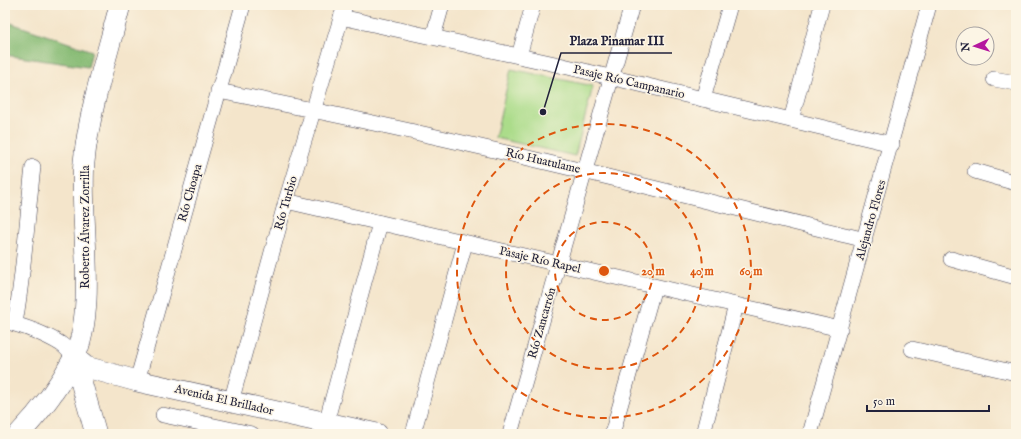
<svg xmlns="http://www.w3.org/2000/svg" width="1021" height="439" font-family="'IM FELL English',serif">
<rect width="100%" height="100%" fill="#fcf5e5"/>
<filter id="ink" filterUnits="userSpaceOnUse"><feTurbulence type="fractalNoise" baseFrequency=".025" numOctaves="2"/><feDisplacementMap in="SourceGraphic" scale="8" xChannelSelector="R" yChannelSelector="G"/><feConvolveMatrix kernelMatrix="1 2 1 2 8 2 1 2 1" color-interpolation-filters="sRGB"/></filter>
<filter id="wash" filterUnits="userSpaceOnUse"><feTurbulence type="fractalNoise" baseFrequency=".012" numOctaves="4" result="noise"/><feDisplacementMap in="SourceGraphic" scale="16" xChannelSelector="R" yChannelSelector="G"/><feGaussianBlur stdDeviation="0.9" result="paint"/><feColorMatrix in="noise" values="0 0 0 0 0 0 0 0 0 0 0 0 0 0 0 0 0 1.4 0 .05"/><feComposite in="paint" operator="in"/></filter>
<g filter="url(#wash)">
<rect width="100%" height="100%" fill="#f4e5cb"/>
<!-- green -->
<path fill="#abdc8a" stroke="#667f62" d="M511 69 593 86 575 156 495 138Z"/>
<!-- forest -->
<path fill="#88bc76" stroke="#556f58" d="M5 21 92 51 88 67 5 55Z"/>
</g>
<g filter="url(#ink)">
<g fill="none" stroke-linecap="round" stroke-linejoin="round">
<!-- street casing -->
<g stroke="#423f51" stroke-width="16">
<g id="street">
<path d="M341 17 555 64 892 144"/>
<path d="M433 37 442 5"/>
<path d="M519 56 533 5"/>
<path d="M994 79 1016 83"/>
<path d="M218 91C436 133 650 187 865 240"/>
<path d="M703 99 730 5"/>
<path d="M791 120 822 5"/>
<path d="M975 171 1016 183"/>
<path d="M286 201 840 329"/>
<path d="M951 259 1016 277"/>
<path d="M6 322C22 325 47 335 61 344 66 347 70 353 74 357"/>
<path d="M15 323C24 271 27 219 33 167"/>
<path d="M912 349 1016 373"/>
<path d="M137 381 243 5"/>
<path d="M231 402 286 201 345 5"/>
<path d="M163 415 252 434"/>
<path d="M326 423 380 223"/>
<path d="M413 434 465 243"/>
<path d="M510 434 632 5"/>
<path d="M612 434 654 287"/>
<path d="M703 434 736 305"/>
<path d="M810 434 929 5"/>
</g>
</g>
<!-- secondary casing -->
<g stroke="#423f51" stroke-width="22">
<g id="secondary">
<path d="M74 357 86 367 137 381 377 434"/>
<path d="M74 357 96 434"/>
<path d="M19 434C40 412 60 385 74 358 98 307 79 218 84 162 89 110 107 56 120 5"/>
</g>
</g>
<!-- street -->
<use href="#street" stroke="#fff" stroke-width="15"/>
<!-- secondary -->
<use href="#secondary" stroke="#fff" stroke-width="21"/>
</g>
</g>
<!-- distance rings -->
<g fill="none" stroke="#de560e" stroke-width="2" stroke-dasharray="7 5">
<circle cx="604" cy="271" r="49"/>
<circle cx="604" cy="271" r="98"/>
<circle cx="604" cy="271" r="147"/>
</g>
<g text-anchor="middle" dominant-baseline="central" stroke-width="3" stroke-linejoin="round" paint-order="stroke">
<!-- street labels -->
<g font-size="12" fill="#22223b" stroke="#fcf5e5">
<text transform="translate(629 82) rotate(13)">Pasaje Río Campanario</text>
<text transform="translate(543 161) rotate(13)">Río Huatulame</text>
<text transform="translate(190 193) rotate(-74)">Río Choapa</text>
<text transform="translate(286 203) rotate(-74)">Río Turbio</text>
<text transform="translate(871 220) rotate(-74)">Alejandro Flores</text>
<text transform="translate(85 227) rotate(-90)">Roberto Álvarez Zorrilla</text>
<text transform="translate(540 260) rotate(13)">Pasaje Río Rapel</text>
<text transform="translate(542 323) rotate(-74)">Río Zancarrón</text>
<text transform="translate(224 400) rotate(13)">Avenida El Brillador</text>
</g>
</g>
<circle cx="604" cy="271" r="6" fill="#de560e" stroke="#fcf5e5" stroke-width="2"/>
<g font-size="12" text-anchor="middle" font-weight="bold" fill="#de560e" stroke="#fcf5e5" stroke-width="3" stroke-linejoin="round" paint-order="stroke">
<text x="653" y="275">20 m</text>
<text x="702" y="275">40 m</text>
<text x="751" y="275">60 m</text>
</g>
<!-- callouts -->
<path fill="none" stroke="#22223b" stroke-width="1.5" d="M543 112L561 53H672"/>
<circle fill="#22223b" stroke="#fcf5e5" stroke-width="1.5" cx="543" cy="112" r="4"/>
<g font-size="13" text-anchor="middle" font-weight="bold" fill="#22223b" stroke="#fcf5e5" stroke-width="3" stroke-linejoin="round" paint-order="stroke">
<text x="617" y="45">Plaza Pinamar III</text>
</g>
<!-- margin -->
<rect width="1021" height="439" fill="none" stroke="#fcf5e5" stroke-width="20"/>
<!-- north arrow -->
<g transform="translate(975 46) rotate(266)"><circle r="19" fill="#fcf5e5" stroke="#a5a1a1"/>
<path d="M0-3L7 15L0 10L-7 15Z" fill="#b5179e"/>
<text y="-6" font-size="11" font-weight="bold" text-anchor="middle" fill="#22223b">N</text>
</g>
<!-- scale -->
<path d="M867 405v6h122v-6" fill="none" stroke="#22223b" stroke-width="2"/>
<text x="873" y="405" font-size="12" fill="#22223b" stroke="#fcf5e5" stroke-width="3" paint-order="stroke">50 m</text>
</svg>
